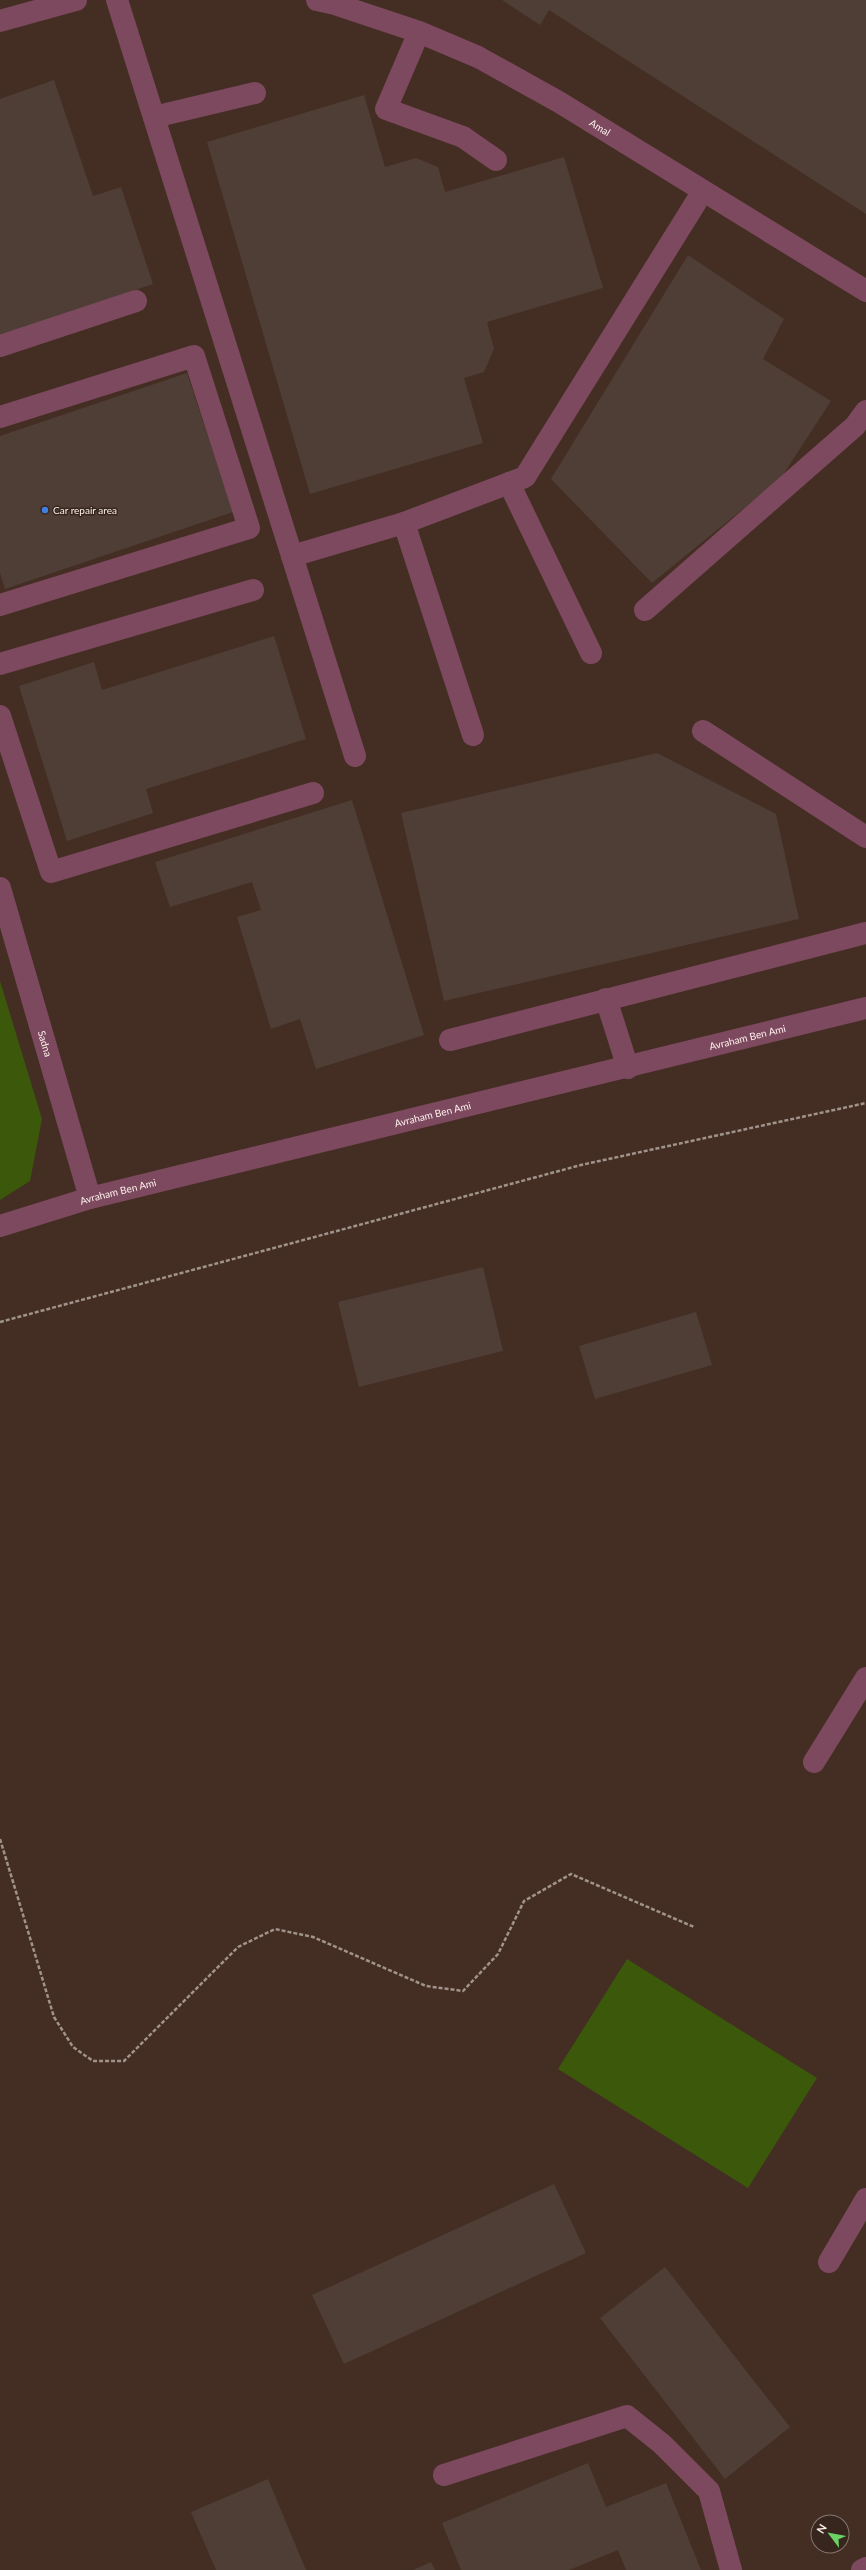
<svg xmlns="http://www.w3.org/2000/svg" width="866" height="2570" font-family="Lato,sans-serif">
<rect width="100%" height="100%" fill="#36261e"/>
<!-- built -->
<path fill="#442e23" fill-rule="evenodd" d="M0 0H866V2570H0ZM818 2522H842V2546H818Z"/>
<!-- green -->
<g fill="#3b580b">
<path d="M0 981 42 1119 30 1181 0 1200Z"/>
<path d="M627 1959 817 2078 748 2188 558 2069Z"/>
</g>
<!-- building -->
<g fill="#4e3e35">
<path d="M502 0H866V214L549 10 540 25Z"/>
<path d="M54 80 93 196 121 187 153 284 0 336V99Z"/>
<path d="M364 95 385 167 416 158 438 167 445 192 564 157 603 288 487 322 494 349 484 372 464 378 483 443 310 494 207 142Z"/>
<path d="M688 255 784 319 763 359 831 401 781 478 652 583 551 479Z"/>
<path d="M187 373 233 512 5 589 0 573V436Z"/>
<path d="M274 636 306 739 146 789 153 813 67 841 19 686 94 662 102 690Z"/>
<path d="M657 753 776 814 799 919 444 1001 401 813Z"/>
<path d="M352 800 424 1035 316 1069 300 1019 271 1029 237 917 261 910 252 882 170 907 155 862Z"/>
<path d="M483 1267 503 1351 359 1387 338 1302Z"/>
<path d="M696 1312 712 1365 595 1399 579 1346Z"/>
<path d="M554 2184 586 2253 344 2364 312 2295Z"/>
<path d="M665 2267 790 2427 725 2479 600 2318Z"/>
<path d="M588 2463 606 2507 666 2483 701 2570H626L618 2550 569 2570H461L442 2523Z"/>
<path d="M268 2479 306 2570H216L191 2512Z"/>
<path d="M431 2562 435 2570H413Z"/>
</g>
<g fill="none" stroke-linecap="round" stroke-linejoin="round">
<!-- path -->
<g stroke="#a0938c" stroke-width="2.5" stroke-dasharray="4 2" stroke-linecap="butt">
<path d="M0 1322 581 1165 866 1103"/>
<path d="M0 1839 54 2017 73 2047 93 2061H124L238 1947 275 1929 313 1937 426 1986 463 1991 498 1954 524 1901 571 1874 694 1927"/>
</g>
<!-- minor -->
<g stroke="#7d495f" stroke-width="22">
<path d="M117 0 355 756"/>
<path id="s1" d="M317 0 335 4 419 32 478 57 559 102 866 291"/>
<path d="M0 21 76 0"/>
<path d="M419 32 386 109 463 137 496 160"/>
<path d="M154 117 255 93"/>
<path d="M0 346 136 301"/>
<path d="M0 417 194 356 249 528 0 605"/>
<path d="M509 483 591 653"/>
<path d="M404 523 473 735"/>
<path d="M292 556 404 523 525 477 703 191"/>
<path d="M645 610 855 426 866 411"/>
<path d="M0 664 253 590"/>
<path d="M0 716 51 872 313 793"/>
<path d="M703 731 866 837"/>
<path id="s2" d="M0 888 90 1198"/>
<path d="M606 999 628 1068"/>
<path d="M450 1040 866 933"/>
<path id="s3" d="M0 1226 90 1198 866 1008"/>
<path d="M814 1762 866 1678"/>
<path d="M829 2262 866 2199"/>
<path d="M444 2475 627 2416 662 2444 709 2491 731 2570"/>
<path d="M862 2570 866 2568"/>
</g>
</g>
<!-- markers -->
<circle fill="#3f7fe0" stroke="#36261e" stroke-width="1.5" cx="45" cy="510" r="4"/>
<g text-anchor="middle" dominant-baseline="central" stroke-width="3" stroke-linejoin="round" paint-order="stroke">
<!-- street labels -->
<g font-size="10" fill="#fcf1eb" stroke="#36261e">
<text stroke="none"><textPath href="#s1" startOffset="312">Amal</textPath></text>
<text stroke="none"><textPath href="#s3" startOffset="771">Avraham Ben Ami</textPath></text>
<text stroke="none"><textPath href="#s2" startOffset="162">Sadna</textPath></text>
<text stroke="none"><textPath href="#s3" startOffset="447">Avraham Ben Ami</textPath></text>
<text stroke="none"><textPath href="#s3" startOffset="123">Avraham Ben Ami</textPath></text>
</g>
<!-- poi labels -->
<g font-size="10" fill="#fcf1eb" stroke="#36261e" text-anchor="start">
<text x="53" y="510">Car repair area</text>
</g>
</g>
<!-- north arrow -->
<g transform="translate(830 2534) rotate(302)"><circle r="19" fill="#36261e" stroke="#857770"/>
<path d="M0-3L7 15L0 10L-7 15Z" fill="#6bd363"/>
<text y="-6" font-size="11" font-weight="bold" text-anchor="middle" fill="#fcf1eb">N</text>
</g>
</svg>
